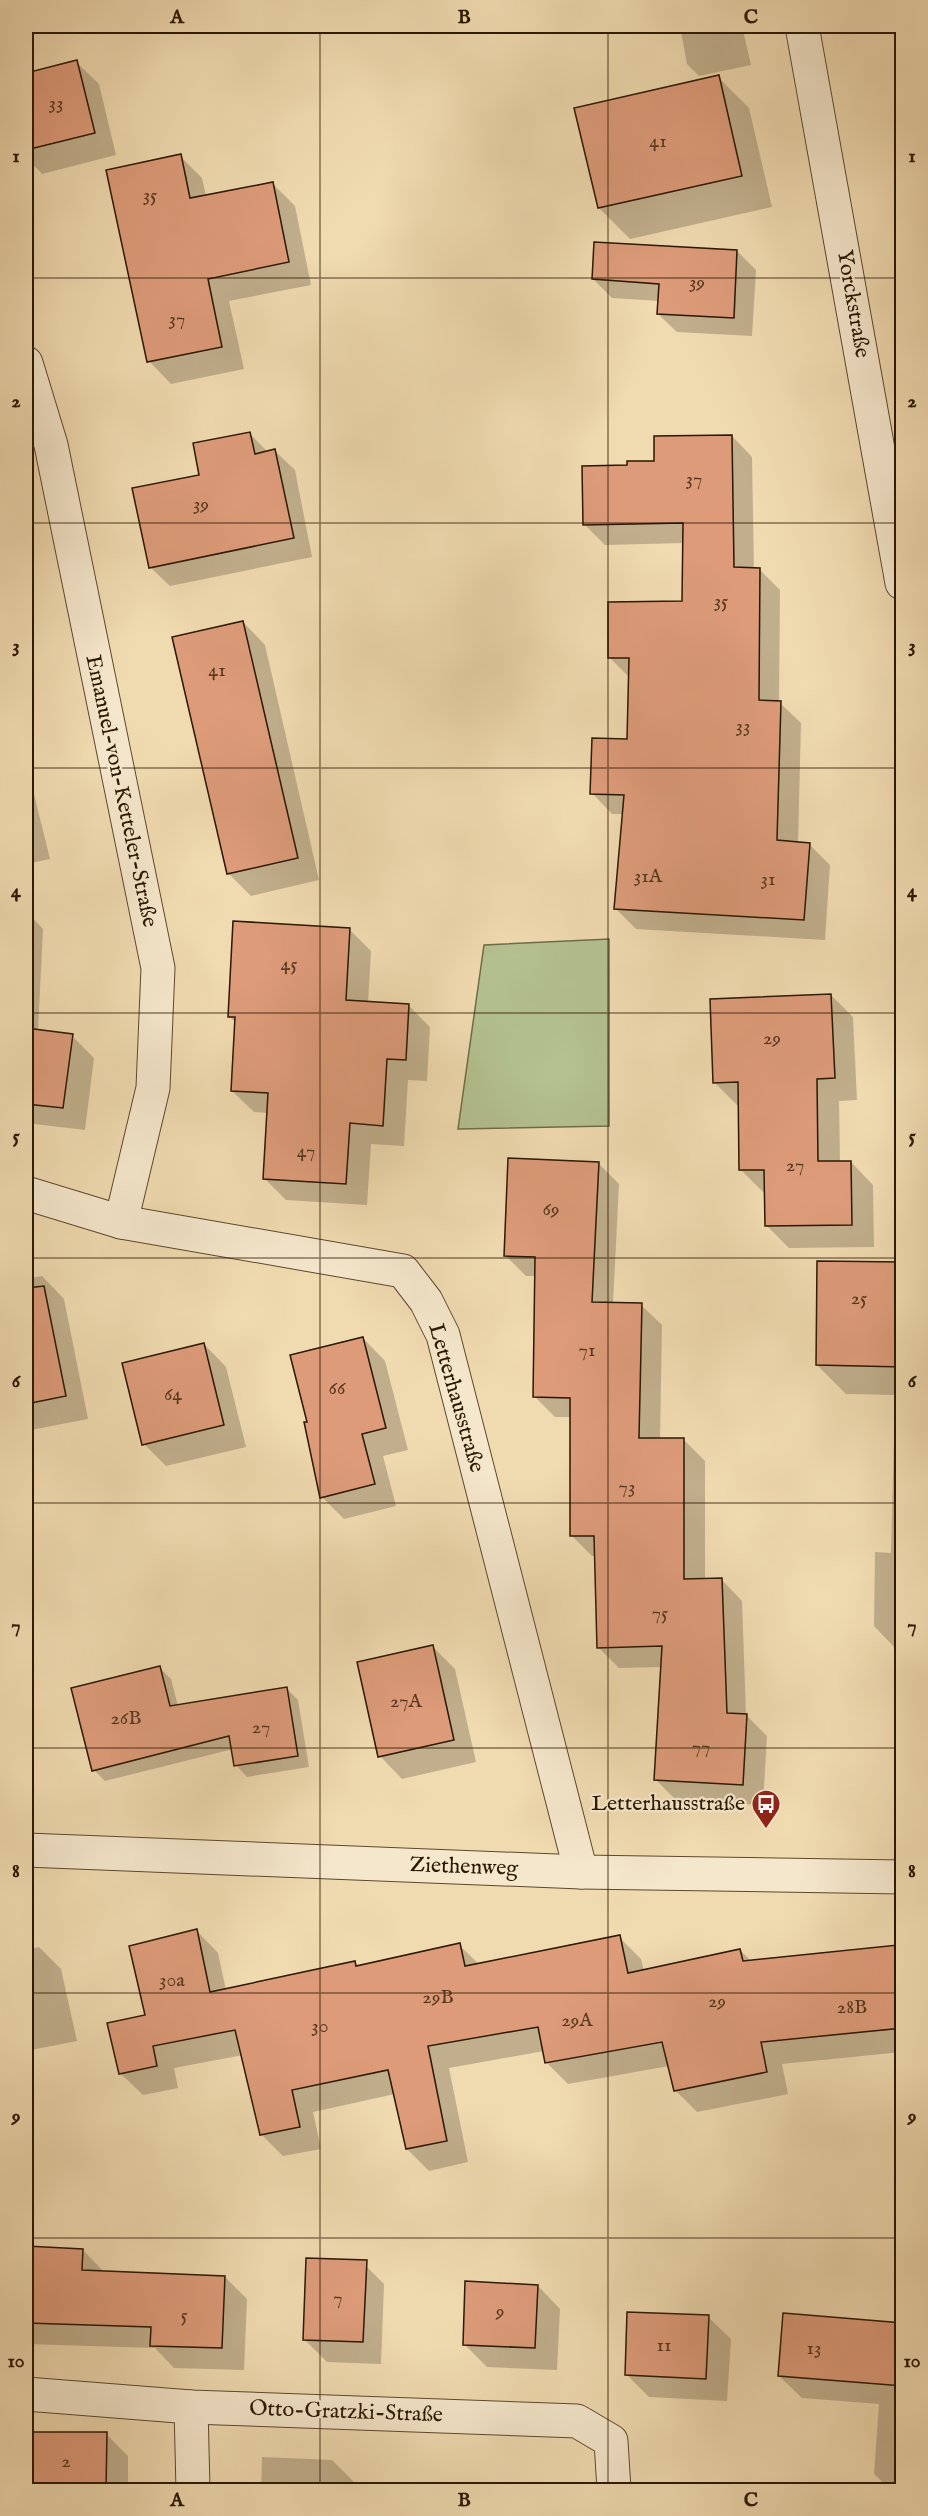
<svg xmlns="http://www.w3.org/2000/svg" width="928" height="2516" font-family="'IM FELL English',serif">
<rect width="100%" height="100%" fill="#f0dab0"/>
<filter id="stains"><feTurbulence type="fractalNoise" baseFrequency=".00333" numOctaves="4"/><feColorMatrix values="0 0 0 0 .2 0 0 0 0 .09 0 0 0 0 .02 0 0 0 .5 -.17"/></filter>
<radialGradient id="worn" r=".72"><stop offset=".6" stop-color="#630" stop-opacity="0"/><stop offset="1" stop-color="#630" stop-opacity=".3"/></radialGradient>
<!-- green -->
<path fill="#b4c190" stroke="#6f6c48" stroke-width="1.5" d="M609 939V1126L458 1129 484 945Z"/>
<!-- shadow -->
<g fill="#0003">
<path d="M680 26H742L751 65 699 76 687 64Z"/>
<path d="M76 62 99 84 116 155 42 174 26 157V75Z"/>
<path d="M718 77 749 108 772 207 630 239 599 208Z"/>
<path d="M180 156 202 178 206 196 272 183 295 206 311 285 229 301 244 369 171 384 149 361Z"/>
<path d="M737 251 756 270 752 336 677 332 658 314 659 301 612 298 593 279Z"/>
<path d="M249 433 268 452 275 451 295 470 312 557 170 586 150 567 201 476Z"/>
<path d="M732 436 752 457 754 569H759L780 590 779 702 801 723 798 843 809 844 830 865 825 940 636 929 616 909 624 814H612L592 793 628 741 630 678 610 658 683 603 684 543 605 545 584 524 628 467 656 462Z"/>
<path d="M243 622 265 645 319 880 251 896 228 873Z"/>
<path d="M26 786 34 794 50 859 26 864Z"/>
<path d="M26 911 43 929 38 1031 72 1036 94 1058 85 1130 26 1123Z"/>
<path d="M349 929 371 951 368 1003 408 1005 430 1027 427 1081 408 1080 404 1146 371 1144 367 1205 286 1200 265 1179 268 1113 254 1112 232 1091 236 1023 229 1016Z"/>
<path d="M831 995 853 1017 857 1100 839 1101 840 1162H851L873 1185 874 1247 789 1248 767 1226 766 1192H763L740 1169V1105H737L715 1083Z"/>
<path d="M598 1163 619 1184 613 1304 641 1305 662 1325 660 1440H684L705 1461V1580H722L742 1601 746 1715 767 1736 763 1805 676 1800 655 1779 663 1667 619 1668 598 1647 596 1556H592L571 1535V1417H555L534 1396 536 1276H526L505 1255Z"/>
<path d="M902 1263V1655L874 1626 875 1552 891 1553 895 1395 846 1394 817 1365Z"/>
<path d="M42 1276 64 1299 88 1419 26 1431V1279Z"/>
<path d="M363 1338 385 1361 408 1450 383 1456 396 1506 344 1519 322 1497 309 1423Z"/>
<path d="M204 1344 226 1367 246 1447 166 1466 144 1444Z"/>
<path d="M433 1647 455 1669 476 1762 402 1779 380 1756Z"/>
<path d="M159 1667 171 1679 178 1706 287 1689 298 1700 309 1767 247 1777 236 1765 233 1749 105 1781 94 1770Z"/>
<path d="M899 1707H902V1796L896 1789Z"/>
<path d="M196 1930 218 1953 226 1990 355 1963 359 1967 459 1945 480 1965 619 1937 641 1959 644 1971 740 1950 751 1961 897 1947 902 1952V2052L782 2064 788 2094 697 2112 675 2090 669 2066 568 2084 546 2062 544 2051 449 2068 468 2162 429 2171 407 2149 395 2094 313 2112 321 2149 283 2156 261 2134 243 2055 174 2068 178 2088 143 2095 120 2073 147 2016Z"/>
<path d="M39 1947 61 1969 77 2041 26 2051V1950Z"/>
<path d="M26 2248 83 2250 105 2273 225 2277 247 2299 244 2370 174 2368 155 2348 26 2344Z"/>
<path d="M362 2262 384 2284 381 2364 327 2362 304 2339Z"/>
<path d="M897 2277 902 2278V2490H891L874 2474 879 2404 802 2398 779 2376 895 2324Z"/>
<path d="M538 2286 560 2309 557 2370 487 2367 464 2344Z"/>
<path d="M708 2317 731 2339 727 2401 649 2397 626 2374Z"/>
<path d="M26 2433 106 2434 128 2456V2490H26Z"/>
<path d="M262 2457 332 2460 354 2482V2490H261Z"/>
</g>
<!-- building -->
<g fill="#dd9b79" stroke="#2a1701" stroke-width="1.5">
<path d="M77 60 95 133 26 150V73Z"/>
<path d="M719 75 742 176 598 208 574 108Z"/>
<path d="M181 154 190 198 273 182 289 262 208 279 222 347 147 362 106 170Z"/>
<path d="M594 242 737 250 734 318 657 314 659 284 592 279Z"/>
<path d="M250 432 255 454 275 449 294 538 149 568 132 488 199 475 193 443Z"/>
<path d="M732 435 734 567 760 568 759 700 781 701 777 840 810 843 804 920 614 909 624 795 590 794 592 738 627 739 629 658H608V602L682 601 683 523 583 525 582 466 627 465V461H654V436Z"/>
<path d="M243 621 298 858 227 874 172 637Z"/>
<path d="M233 921 350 928 346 1000 409 1004 406 1060 387 1059 383 1126 350 1123 346 1184 263 1179 268 1093 231 1091 235 1017H228Z"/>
<path d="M831 994 835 1078 817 1079 818 1161H851L852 1225 765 1226 764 1170H739L738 1082 713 1083 710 999Z"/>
<path d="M26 1028 73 1034 63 1108 26 1104Z"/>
<path d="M508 1158 599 1162 592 1302 642 1303 639 1438H684V1579L722 1578 727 1713 747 1714 743 1785 654 1780 662 1646 597 1648 594 1536H570V1398L533 1397 535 1257 504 1256Z"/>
<path d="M817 1261 903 1262V1367L816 1365Z"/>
<path d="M44 1286 66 1396 26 1404V1288Z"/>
<path d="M363 1337 386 1428 362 1434 375 1484 320 1498 304 1422H307L290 1355Z"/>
<path d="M204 1343 224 1425 142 1445 122 1363Z"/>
<path d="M433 1645 454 1740 378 1757 357 1662Z"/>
<path d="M160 1666 170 1706 287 1687 298 1756 234 1766 229 1736 92 1771 71 1688Z"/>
<path d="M197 1929 210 1992 355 1961 356 1966 460 1943 465 1966 620 1935 628 1973 740 1949 743 1961 898 1945 903 1986V2028L761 2042 767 2072 674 2091 662 2042 545 2063 538 2027 428 2046 447 2141 406 2149 388 2070 292 2090 300 2127 260 2135 235 2030 153 2046 157 2066 119 2074 107 2023 145 2015 129 1946Z"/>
<path d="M26 2246 83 2249 82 2270 225 2276 222 2348 150 2346 151 2327 26 2323Z"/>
<path d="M306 2258 367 2260 363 2342 303 2340Z"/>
<path d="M465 2281 538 2285 535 2348 463 2345Z"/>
<path d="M627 2312 709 2315 706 2379 625 2375Z"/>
<path d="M783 2313 903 2323V2386L778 2376Z"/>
<path d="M26 2432H107L106 2490H26Z"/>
</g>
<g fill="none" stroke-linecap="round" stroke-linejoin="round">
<!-- minor casing -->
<g stroke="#5c482d" stroke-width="35">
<g id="minor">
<path d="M802 26 902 583"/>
<path d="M26 363 51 445 158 968 153 1088 121 1222"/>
<path d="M26 1193 121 1222 403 1271 426 1301 443 1335 581 1872"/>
<path d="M26 1850 581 1872 902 1877"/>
<path d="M26 2394 191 2407 577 2421 611 2441 614 2490"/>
<path d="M191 2407 193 2490"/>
</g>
</g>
<!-- minor -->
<use href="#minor" stroke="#f5e7cc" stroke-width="33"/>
</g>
<!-- grid -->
<path fill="none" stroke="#2a1701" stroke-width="1.5" stroke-opacity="0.55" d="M320 26V2490M608 26V2490M26 278H902M26 523H902M26 768H902M26 1013H902M26 1258H902M26 1503H902M26 1748H902M26 1993H902M26 2238H902"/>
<!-- icons -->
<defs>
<g id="bus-pin" transform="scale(1.5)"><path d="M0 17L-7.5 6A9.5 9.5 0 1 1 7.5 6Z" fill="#8f2418" stroke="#f5e7cc"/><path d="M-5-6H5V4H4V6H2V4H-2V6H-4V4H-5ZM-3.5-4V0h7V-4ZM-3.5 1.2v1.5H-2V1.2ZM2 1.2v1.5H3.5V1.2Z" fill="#fff"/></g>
</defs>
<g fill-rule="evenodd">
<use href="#bus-pin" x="766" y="1804"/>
</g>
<g text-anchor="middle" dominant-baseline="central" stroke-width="4.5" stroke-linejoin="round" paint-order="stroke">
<!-- number labels -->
<g font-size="20" fill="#57381f">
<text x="56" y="103">33</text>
<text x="658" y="141">41</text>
<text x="150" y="195">35</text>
<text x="697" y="282">39</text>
<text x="177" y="319">37</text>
<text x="694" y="479">37</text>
<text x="201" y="504">39</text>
<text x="721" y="601">35</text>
<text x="217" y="670">41</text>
<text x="743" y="726">33</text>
<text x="648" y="876">31A</text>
<text x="768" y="879">31</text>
<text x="289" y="964">45</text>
<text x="772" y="1038">29</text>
<text x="306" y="1151">47</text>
<text x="795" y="1165">27</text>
<text x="551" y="1209">69</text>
<text x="859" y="1298">25</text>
<text x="587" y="1350">71</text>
<text x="337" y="1388">66</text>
<text x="173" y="1394">64</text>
<text x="627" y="1487">73</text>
<text x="660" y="1613">75</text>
<text x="406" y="1701">27A</text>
<text x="126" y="1718">26B</text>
<text x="261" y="1727">27</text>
<text x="701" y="1747">77</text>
<text x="172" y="1980">30a</text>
<text x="438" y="1997">29B</text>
<text x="717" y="2001">29</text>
<text x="852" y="2007">28B</text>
<text x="577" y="2020">29A</text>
<text x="320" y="2026">30</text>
<text x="338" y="2298">7</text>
<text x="500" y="2311">9</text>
<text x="184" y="2315">5</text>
<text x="664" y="2345">11</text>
<text x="814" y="2348">13</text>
<text x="66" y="2461">2</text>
</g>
<!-- street labels -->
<g font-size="22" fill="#2a1701" stroke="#f5e7cc">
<text transform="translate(853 304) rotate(80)">Yorckstraße</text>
<text transform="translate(121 791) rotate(78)">Emanuel-von-Ketteler-Straße</text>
<text transform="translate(456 1398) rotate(74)">Letterhausstraße</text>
<text transform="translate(464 1867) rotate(2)">Ziethenweg</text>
<text transform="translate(346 2412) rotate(2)">Otto-Gratzki-Straße</text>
</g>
<!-- poi labels -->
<g font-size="22" fill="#2a1701" stroke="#f5e7cc" text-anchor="end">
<text x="745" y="1804">Letterhausstraße</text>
</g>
</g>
<!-- margin -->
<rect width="928" height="2516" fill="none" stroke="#f0dab0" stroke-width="66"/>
<rect x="33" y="33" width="862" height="2450" fill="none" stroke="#2a1701" stroke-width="2"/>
<g font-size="20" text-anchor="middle" font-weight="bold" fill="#2a1701">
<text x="177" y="23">A</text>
<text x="464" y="23">B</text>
<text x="751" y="23">C</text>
<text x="16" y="162">1</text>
<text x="912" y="162">1</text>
<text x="16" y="407">2</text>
<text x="912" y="407">2</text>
<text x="16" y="652">3</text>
<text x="912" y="652">3</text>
<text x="16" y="897">4</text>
<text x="912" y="897">4</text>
<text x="16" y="1142">5</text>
<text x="912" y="1142">5</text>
<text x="16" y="1387">6</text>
<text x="912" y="1387">6</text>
<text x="16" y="1632">7</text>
<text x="912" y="1632">7</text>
<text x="16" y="1877">8</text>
<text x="912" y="1877">8</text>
<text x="16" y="2122">9</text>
<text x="912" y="2122">9</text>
<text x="16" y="2367">10</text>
<text x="912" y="2367">10</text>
<text x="177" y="2506">A</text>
<text x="464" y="2506">B</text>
<text x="751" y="2506">C</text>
</g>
<rect width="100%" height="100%" filter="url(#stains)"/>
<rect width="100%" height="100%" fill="url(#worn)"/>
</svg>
